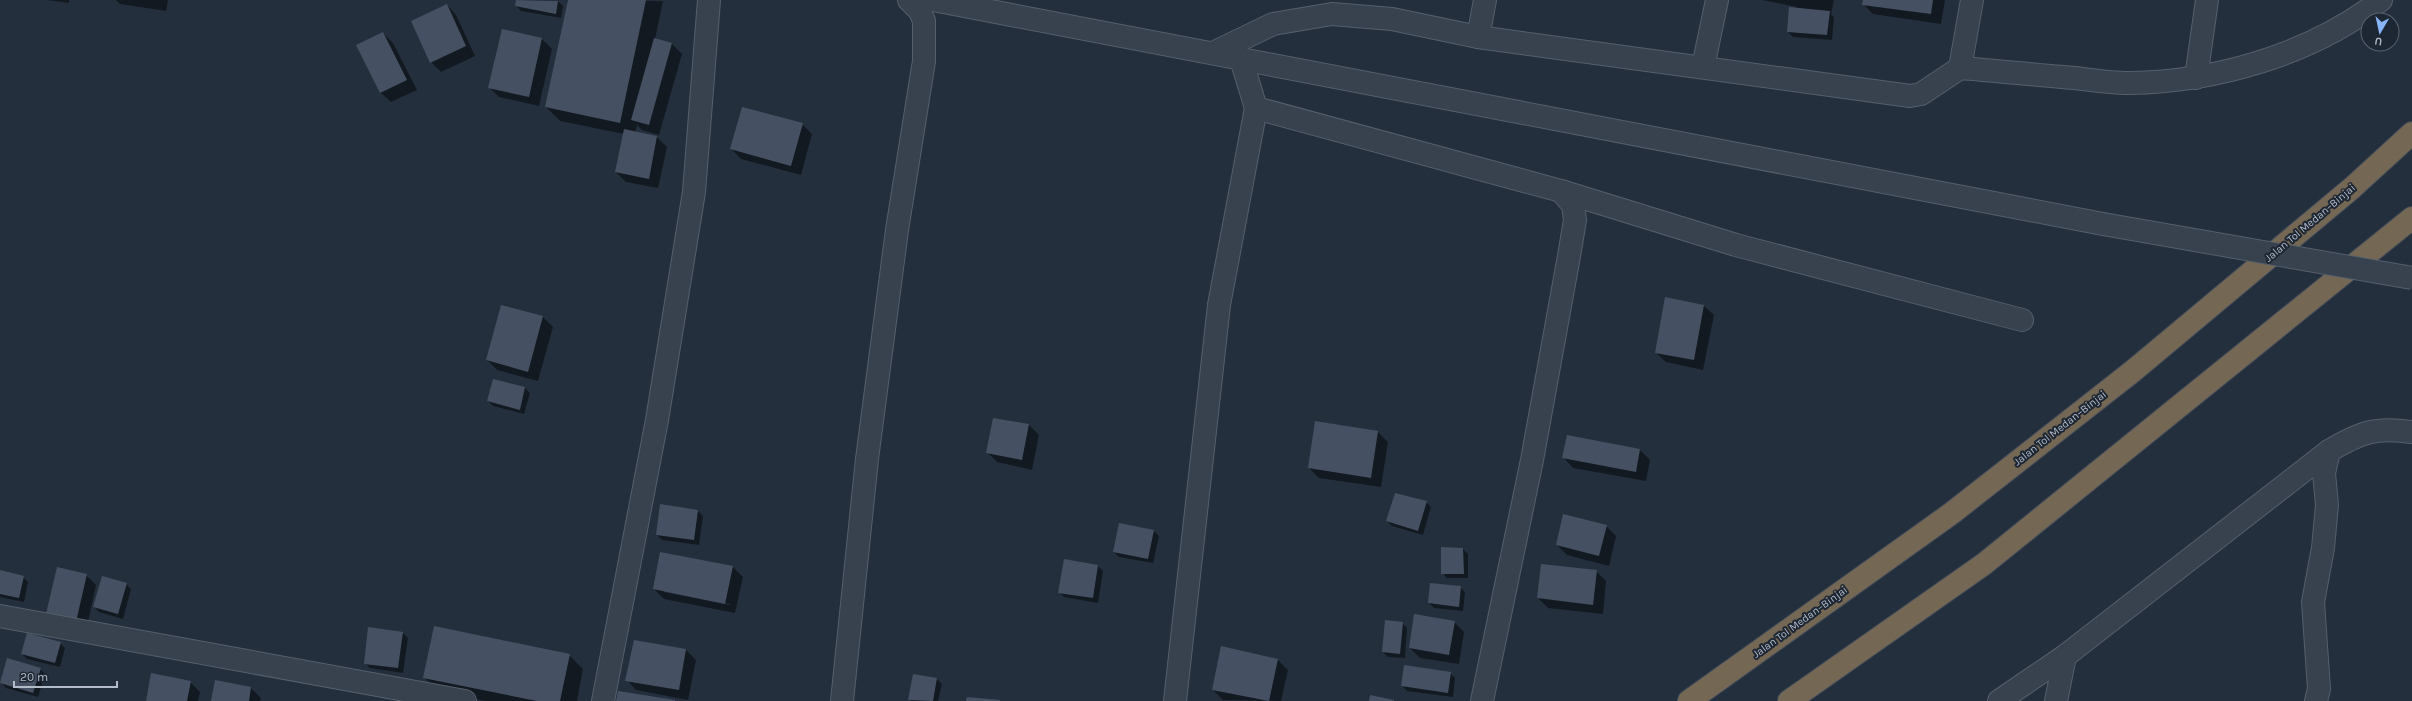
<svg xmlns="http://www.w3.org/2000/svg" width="2412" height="701" font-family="Karla,sans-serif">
<rect width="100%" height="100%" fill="#242f3e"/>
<!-- shadow -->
<g fill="#0007" fill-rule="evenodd">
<path d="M47 0H69V3Z"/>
<path d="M116 0H168L166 11 120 4Z"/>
<path d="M517 0 558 1 563 6 561 18 521 11 516 6Z"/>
<path d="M569 0 663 1 655 39 672 44 682 54 659 135 642 130 637 125 635 132 657 137 667 147 658 188 626 182 616 172 624 134 560 121 546 107Z"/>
<path d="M1762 0H1834L1831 14 1834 17 1832 40 1793 37 1788 32 1797 7Z"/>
<path d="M1864 0H1945L1941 24 1873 14 1863 4Z"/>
<path d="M447 5 456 15 475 56 441 72 431 62Z"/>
<path d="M503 30 542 39 552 49 539 106 499 97 489 87Z"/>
<path d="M383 33 393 43 417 90 391 102 381 93Z"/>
<path d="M802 124 812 134 801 175 741 159 731 149Z"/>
<path d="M1704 306 1714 315 1703 370 1666 362 1656 353Z"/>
<path d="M543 317 553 327 538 381 497 370 487 360Z"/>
<path d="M493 380 525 388 530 393 524 414 493 406 488 401Z"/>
<path d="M1316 422 1378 432 1388 442 1381 487 1319 478 1309 468Z"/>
<path d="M1029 425 1039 435 1032 470 997 462 987 452Z"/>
<path d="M1567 437 1640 450 1650 460 1646 481 1573 468 1564 458Z"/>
<path d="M1426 502 1431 507 1423 535 1392 526 1387 521Z"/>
<path d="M661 505 698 511 703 516 699 545 662 540 657 535Z"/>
<path d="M1606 526 1616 536 1609 566 1567 555 1557 545Z"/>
<path d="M1154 531 1159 536 1153 563 1119 557 1114 552Z"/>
<path d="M1463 549 1468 554V578H1447L1442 573Z"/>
<path d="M1098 566 1103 571 1098 603 1064 597 1059 592Z"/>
<path d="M733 567 743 577 735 613 664 599 654 589ZM664 590 730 604V605L664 592Z"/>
<path d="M0 571 23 577 28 582 24 602 0 597Z"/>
<path d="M1596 571 1606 581 1603 614 1548 608 1538 598Z"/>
<path d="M86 575 96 585 86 631 57 624Z"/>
<path d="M126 584 131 589 123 619 99 612 94 607Z"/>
<path d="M1460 587 1465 592 1463 611 1434 608 1429 603Z"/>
<path d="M1454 622 1464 632 1459 664 1420 658 1410 648Z"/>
<path d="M1402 623 1407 628 1405 658 1388 657 1383 652Z"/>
<path d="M403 633 408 638 403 673 370 668 365 663Z"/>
<path d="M60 643 65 648 60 667 27 659 22 654Z"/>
<path d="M1222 647 1278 660 1288 670 1281 701 1223 700 1213 690Z"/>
<path d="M686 650 696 660 688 700 636 690 627 680Z"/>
<path d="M569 655 583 669 577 701H485L438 691 424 677Z"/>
<path d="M40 669 45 674 38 697 6 688 1 683Z"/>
<path d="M1450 673 1455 678 1453 697 1407 691 1402 686Z"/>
<path d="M937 679 942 684 938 701H911L909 699Z"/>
<path d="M216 681 251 688 261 698 260 701H212Z"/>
<path d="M190 682 200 692 198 701H147Z"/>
</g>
<!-- building -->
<g fill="#455162">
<path d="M516 0 558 1 556 14 515 6Z"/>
<path d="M568 0H646L620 123 545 107Z"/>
<path d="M1863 0H1933L1931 14 1862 5Z"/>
<path d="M447 4 466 46 430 63 411 21Z"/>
<path d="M1789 7 1830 11 1827 35 1787 32Z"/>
<path d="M502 29 542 38 529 97 488 88Z"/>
<path d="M383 32 407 80 380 93 356 45Z"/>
<path d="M654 38 672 43 649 125 631 120Z"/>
<path d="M742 107 803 123 791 166 730 149Z"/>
<path d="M624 129 657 136 649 179 615 172Z"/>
<path d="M1665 297 1704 305 1694 360 1655 353Z"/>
<path d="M501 305 543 316 528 372 486 360Z"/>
<path d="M493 379 525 387 520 410 487 401Z"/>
<path d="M993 418 1029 424 1022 460 986 453Z"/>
<path d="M1315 421 1378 431 1371 478 1308 468Z"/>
<path d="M1567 435 1640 449 1636 472 1562 458Z"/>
<path d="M1395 493 1427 501 1418 531 1386 521Z"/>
<path d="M660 504 698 510 694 540 656 535Z"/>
<path d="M1563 514 1607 525 1599 556 1556 545Z"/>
<path d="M1119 523 1154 530 1148 559 1113 552Z"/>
<path d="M1441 547 1463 548 1464 574H1441Z"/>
<path d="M660 552 733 566 725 604 653 589Z"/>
<path d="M1064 559 1098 565 1093 598 1058 593Z"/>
<path d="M1541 564 1597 570 1593 605 1537 598Z"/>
<path d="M57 567 87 574 76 622 46 614Z"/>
<path d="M0 570 24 576 19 598 0 594Z"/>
<path d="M102 576 127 583 118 614 93 607Z"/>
<path d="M1430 583 1461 586 1459 607 1428 603Z"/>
<path d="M1414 614 1455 621 1449 655 1409 648Z"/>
<path d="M1385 620 1403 622 1400 654 1382 652Z"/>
<path d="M434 626 570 654 560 701H537L423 678Z"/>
<path d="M368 627 403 632 398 668 364 664Z"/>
<path d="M27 633 61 642 55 663 21 654Z"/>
<path d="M634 640 686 649 679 690 625 681Z"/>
<path d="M1221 646 1278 659 1269 701 1212 690Z"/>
<path d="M7 658 41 668 33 693 0 683Z"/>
<path d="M1404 665 1451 672 1448 693 1401 686Z"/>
<path d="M151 673 191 681 187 701H146Z"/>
<path d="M913 674 937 678 933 701 908 700Z"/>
<path d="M215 680 251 687 249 701H211Z"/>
<path d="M618 691 675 700V701H616Z"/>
<path d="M1370 695 1394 700V701H1369Z"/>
<path d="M967 697 1000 700V701H966Z"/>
</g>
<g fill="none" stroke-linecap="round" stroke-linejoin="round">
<!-- minor casing -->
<g stroke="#565f6c" stroke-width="24">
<g id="minor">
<path d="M933 0 2103 224"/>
<path d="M1478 37 1485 0"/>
<path d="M1213 53 1273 24 1332 14 1392 19 1478 37 1910 96 1921 94 1960 68 1972 0"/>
<path d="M1703 67 1717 0"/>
<path d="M1960 68C1998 71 2036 75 2075 78 2092 80 2111 83 2129 83 2216 82 2312 54 2381 0"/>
<path d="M2196 78 2207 0"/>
<path d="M1256 108 1561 191 1736 245 2022 320"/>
<path d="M0 616 465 701"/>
<path d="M603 701 657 420 694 192 709 0"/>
<path d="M842 701 867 459 897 230 924 61V21L920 11 909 0"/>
<path d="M1175 701 1219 305 1256 108 1241 59"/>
<path d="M1482 701 1532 460 1569 256 1575 220 1573 205 1561 191"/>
<path d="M1999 701 2065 656 2329 451C2361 432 2375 427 2412 432"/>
<path d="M2056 701 2065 656"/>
<path d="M2316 701 2319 689 2313 602 2323 548 2327 505 2324 473 2329 451"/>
</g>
</g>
<!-- highway casing -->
<g stroke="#434c59" stroke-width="24">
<g id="highway">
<path d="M1689 701 1952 513 2133 371 2352 188 2412 133"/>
<path d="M1789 701 1984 564 2412 218"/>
</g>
</g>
<!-- minor -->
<use href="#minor" stroke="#38414e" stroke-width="22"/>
<!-- highway -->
<use href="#highway" stroke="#746855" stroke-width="22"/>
<!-- minor-bridge casing -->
<g stroke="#565f6c" stroke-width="24" stroke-linecap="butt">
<path id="minor-bridge" d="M2103 224 2412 278"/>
</g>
<!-- minor-bridge -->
<use href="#minor-bridge" stroke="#38414e" stroke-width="22"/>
</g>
<g text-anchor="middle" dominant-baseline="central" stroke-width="4" stroke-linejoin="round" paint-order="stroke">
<!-- street labels -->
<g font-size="11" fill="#b4bcc9" stroke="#1d2633">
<text transform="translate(2310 223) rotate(-40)">Jalan Tol Medan–Binjai</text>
<text transform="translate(2060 428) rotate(-38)">Jalan Tol Medan–Binjai</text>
<text transform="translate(1800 622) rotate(-36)">Jalan Tol Medan–Binjai</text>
</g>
</g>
<!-- north arrow -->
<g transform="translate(2380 32) rotate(189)"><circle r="19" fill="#1d2633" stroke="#59626f"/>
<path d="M0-3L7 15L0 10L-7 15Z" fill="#8ab4f8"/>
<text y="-6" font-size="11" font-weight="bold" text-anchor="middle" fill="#b4bcc9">U</text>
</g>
<!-- scale -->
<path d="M14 681v6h103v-6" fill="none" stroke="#b4bcc9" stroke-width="2"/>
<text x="20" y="681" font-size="12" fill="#b4bcc9" stroke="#1d2633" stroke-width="3" paint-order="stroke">20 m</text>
</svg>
